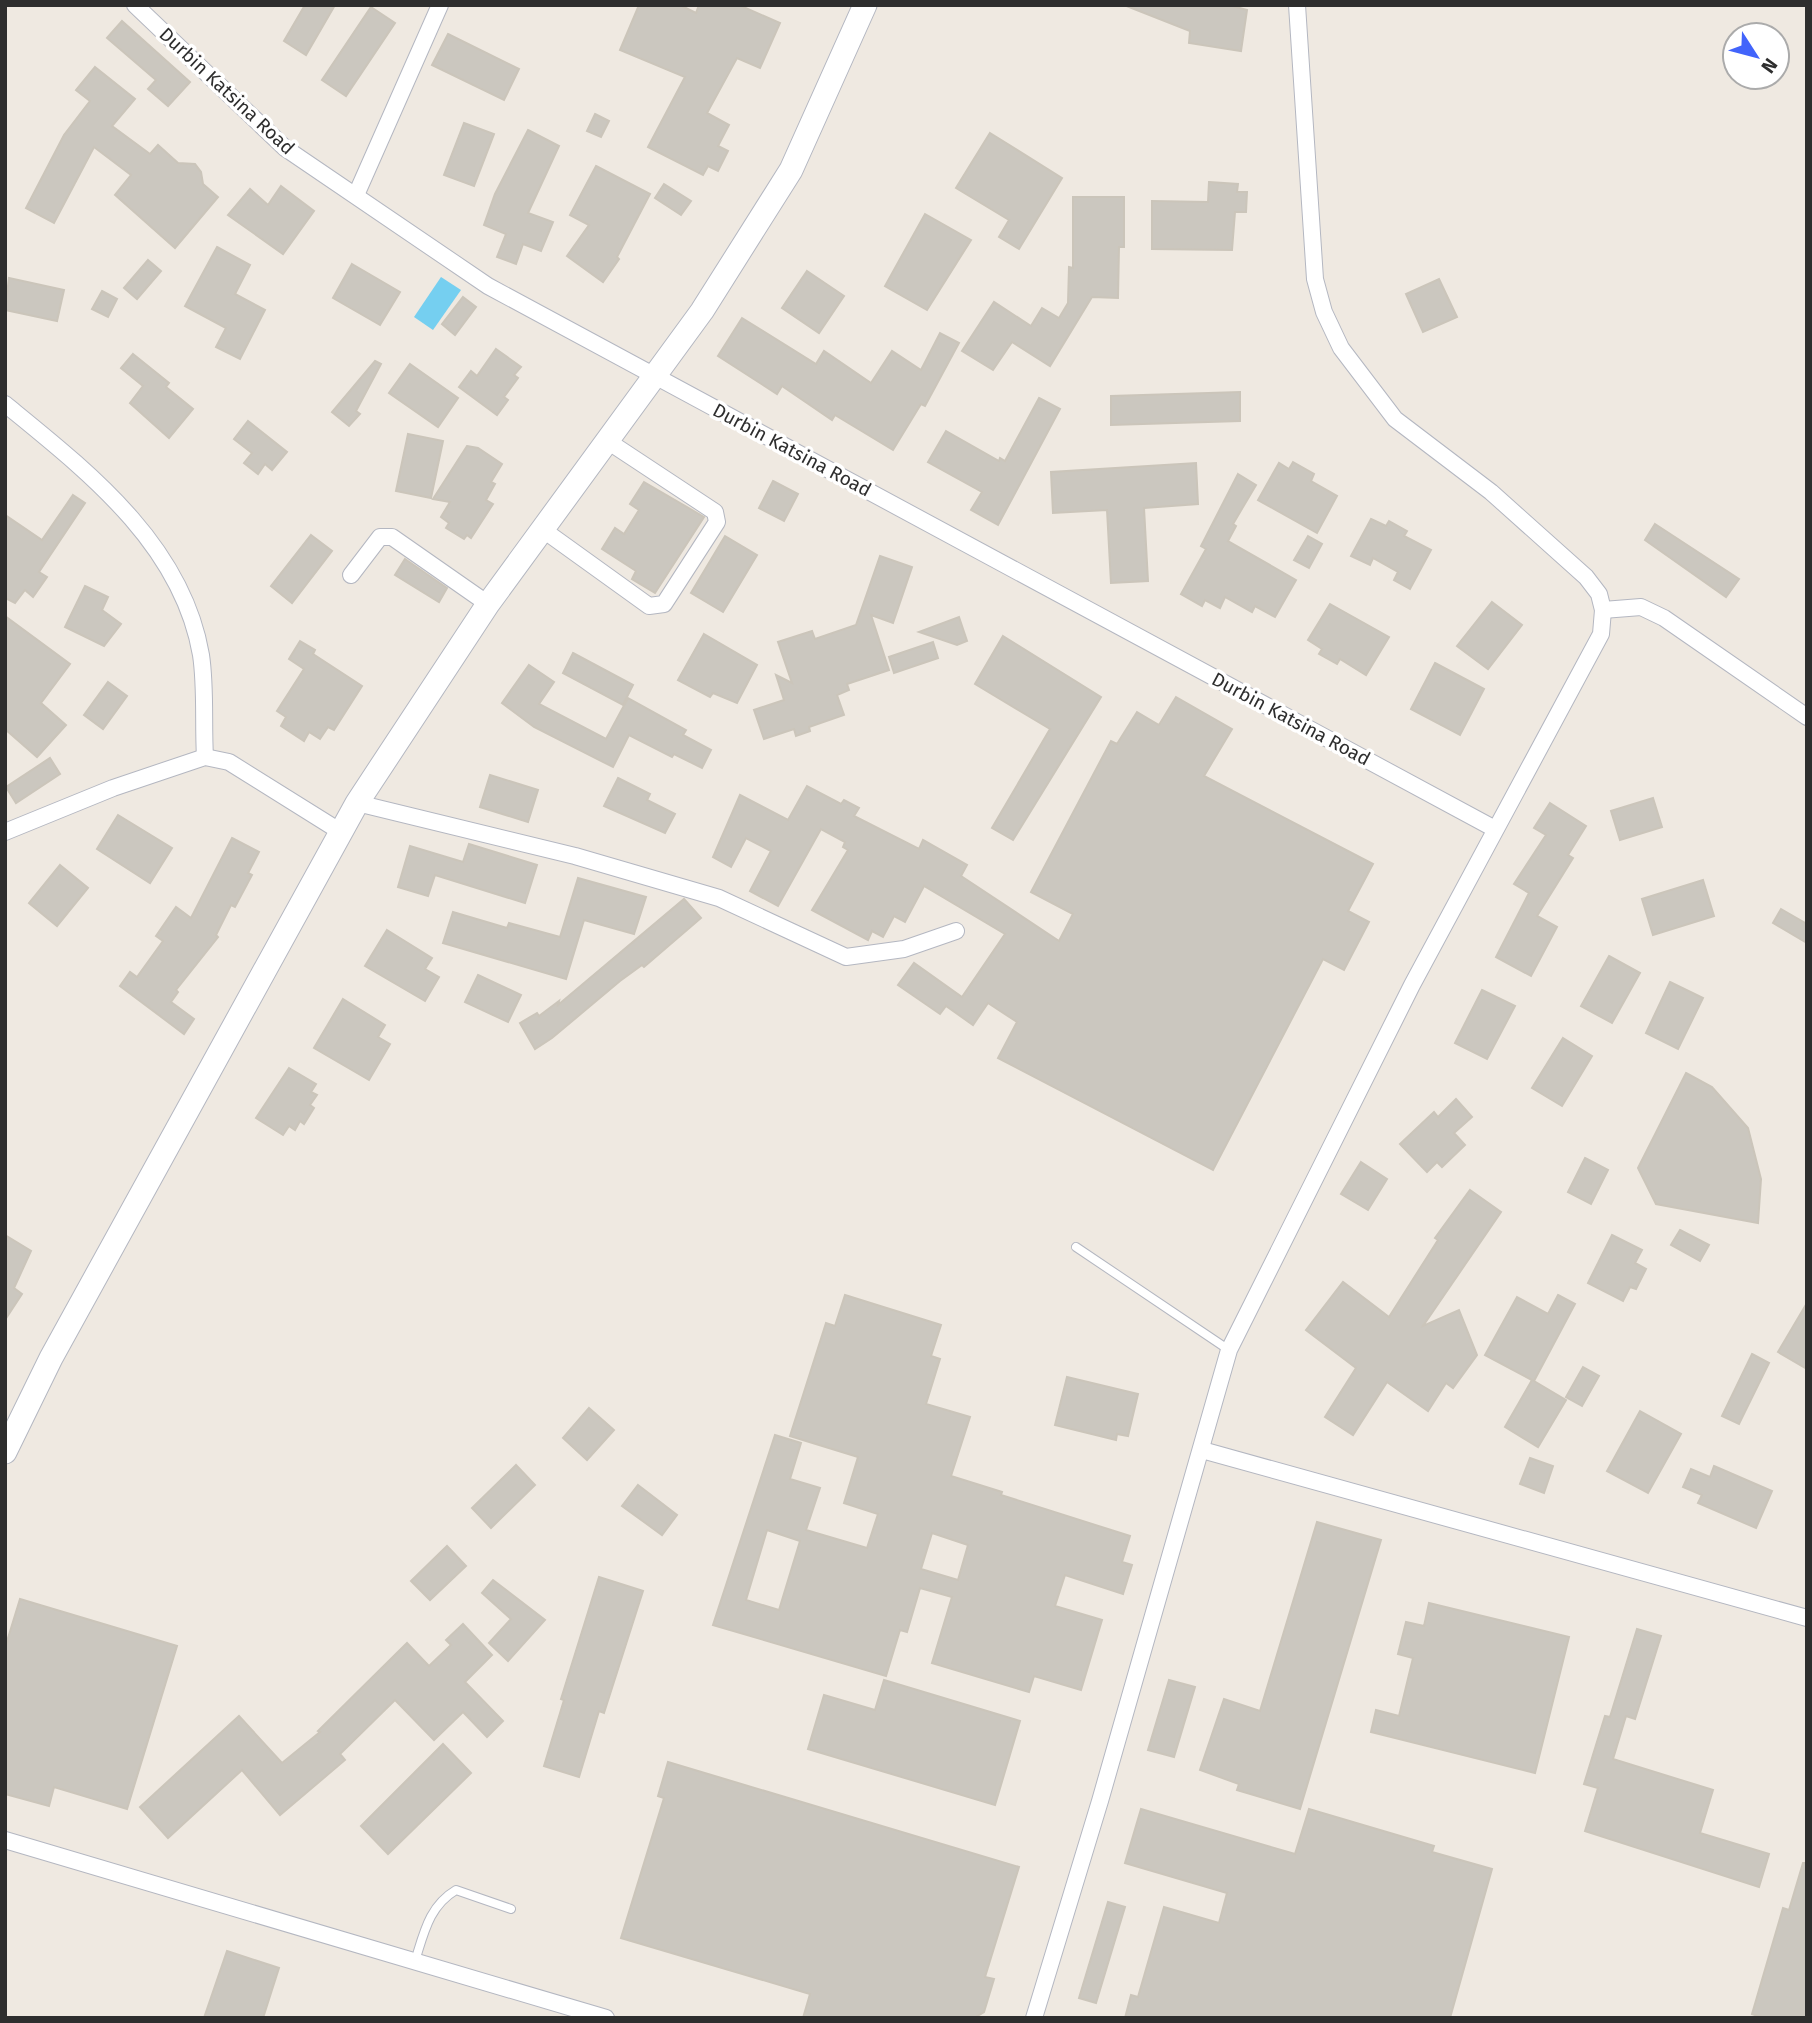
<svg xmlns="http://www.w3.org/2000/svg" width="1812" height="2023" font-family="'Fira Sans',sans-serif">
<rect width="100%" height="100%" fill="#efe9e1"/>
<!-- water -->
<path fill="#75cff0" d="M441 277 461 290 433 330 414 317Z"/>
<!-- building -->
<g fill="#cbc7bf" stroke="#cbc5ba" stroke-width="2" fill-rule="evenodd">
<path d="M305 5H335L306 55 284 41Z"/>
<path d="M639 5H680L696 13 699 5H739L780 23 760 68 737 58 707 113 729 125 718 146 728 151 718 171 708 166 703 175 648 147 685 77 620 50Z"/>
<path d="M1124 5H1229L1247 10 1241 51 1189 43 1190 31Z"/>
<path d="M371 7 395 23 346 96 322 80Z"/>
<path d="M122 21 190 82 168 106 148 89 156 80 107 38Z"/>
<path d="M448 34 519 69 504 100 432 65Z"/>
<path d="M95 67 135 99 112 126 150 154 158 145 178 163 195 164 201 172 203 184 218 197 175 248 115 195 131 175 94 147 54 223 26 208 64 135 90 101 76 90Z"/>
<path d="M595 114 609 121 601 137 587 131Z"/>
<path d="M464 123 494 134 474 186 444 175Z"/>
<path d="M528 130 559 146 528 213 553 222 541 251 523 244 516 264 497 257 506 234 484 225 495 194Z"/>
<path d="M990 133 1062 178 1019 249 999 237 1009 220 956 188Z"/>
<path d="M596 166 650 194 617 257 619 259 603 282 567 256 589 225 570 215Z"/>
<path d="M1209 182 1238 184 1237 192H1247L1246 212H1235L1232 250 1152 249V201L1208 202Z"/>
<path d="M664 184 691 201 681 215 655 198Z"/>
<path d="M281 186 314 211 283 254 228 215 250 189 268 205Z"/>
<path d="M1073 197H1124V247H1119L1118 298 1092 297 1050 366 1012 342 993 370 962 351 994 302 1031 326 1042 308 1059 318 1068 303 1069 267 1073 268Z"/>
<path d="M925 214 971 240 927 310 885 286Z"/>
<path d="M217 247 250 265 235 294 265 310 240 359 216 347 226 328 185 306Z"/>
<path d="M148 260 161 271 137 299 124 288Z"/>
<path d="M352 264 400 292 380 325 333 298Z"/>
<path d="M807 271 844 296 819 333 782 308Z"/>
<path d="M9 278 64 290 57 321 5 310Z"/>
<path d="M1439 279 1457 317 1423 332 1406 294Z"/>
<path d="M102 291 117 299 108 317 92 309Z"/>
<path d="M463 297 476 307 455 335 442 324Z"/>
<path d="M742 318 816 364 824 351 871 383 892 351 921 370 940 333 959 343 925 406 921 404 893 450 835 415 832 420 782 386 777 394 718 356Z"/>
<path d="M496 349 521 367 514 375 518 378 504 397 508 400 497 415 459 387 471 371 477 376Z"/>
<path d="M133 354 169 383 166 387 193 409 169 438 130 403 143 386 121 368Z"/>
<path d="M375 361 381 364 356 411 360 414 349 426 332 412Z"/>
<path d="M410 364 458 398 438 427 389 393Z"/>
<path d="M1240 392V421L1111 425V396Z"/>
<path d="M1039 398 1060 409 998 525 971 510 982 492 928 462 946 431 999 461 1000 458 1005 461Z"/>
<path d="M248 421 287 452 272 470 265 464 258 474 244 463 252 453 234 439Z"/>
<path d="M408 434 443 441 431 498 396 491Z"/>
<path d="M467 446 478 448 502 464 491 482 495 484 486 500 493 504 471 538 467 535 464 539 446 528 449 523 441 517 450 502 433 499Z"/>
<path d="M1293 462 1314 474 1311 481 1337 496 1317 533 1258 500 1279 463 1289 469Z"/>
<path d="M1196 463 1198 504 1144 508 1148 581 1111 583 1107 510 1053 513 1051 472Z"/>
<path d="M1238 474 1256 485 1233 524 1236 526 1228 541 1296 580 1275 617 1255 606 1252 612 1225 597 1220 608 1205 600 1202 606 1181 594 1206 549 1201 546Z"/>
<path d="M773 481 798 494 784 521 759 508Z"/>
<path d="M644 482 704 517 655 593 632 579 636 571 602 549 615 528 624 534 639 510 630 504Z"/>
<path d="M73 495 85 503 39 572 47 577 33 597 25 590 15 603 5 598V515L42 540Z"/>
<path d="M1371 519 1386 526 1389 521 1407 531 1404 536 1431 550 1410 589 1394 580 1398 572 1373 558 1370 565 1351 556Z"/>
<path d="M1655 524 1739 579 1726 597 1645 540Z"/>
<path d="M311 535 332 551 292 603 271 586Z"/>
<path d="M725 536 757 555 723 612 691 593Z"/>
<path d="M1308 536 1322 544 1309 568 1294 560Z"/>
<path d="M880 556 912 567 893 623 871 615 889 670 847 684 849 690 837 695 844 715 809 727 810 731 796 736 794 729 764 739 754 710 784 700 776 675 792 683 778 642 812 631 815 639 856 625Z"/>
<path d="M405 559 447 588 439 602 395 575Z"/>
<path d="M85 586 108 597 102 610 121 624 104 646 65 627Z"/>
<path d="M1492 602 1522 625 1488 669 1457 646Z"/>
<path d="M1330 604 1389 637 1366 675 1340 659 1337 664 1319 654 1322 649 1308 640Z"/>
<path d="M5 616 70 664 41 703 66 725 37 757 5 729Z"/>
<path d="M959 617 967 641 957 645 919 632Z"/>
<path d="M704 634 757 665 737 703 713 693 710 697 678 680Z"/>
<path d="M1003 636 1101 697 1013 840 992 828 1050 729 975 684Z"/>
<path d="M300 641 315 650 313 654 362 686 334 730 328 727 320 739 309 732 304 741 281 726 286 717 277 711 304 669 289 659Z"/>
<path d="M933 642 938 658 894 673 889 657Z"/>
<path d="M573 653 633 685 623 705 563 673Z"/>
<path d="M1435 663 1484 689 1460 735 1411 709Z"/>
<path d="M529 665 554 682 539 704 606 739 628 698 686 730 683 735 711 750 702 768 674 754 672 757 629 735 613 767 534 727 502 703Z"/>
<path d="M108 682 127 696 103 729 84 715Z"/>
<path d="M1176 697 1232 729 1204 776 1373 864 1348 911 1369 922 1344 970 1323 959 1213 1170 998 1058 1017 1022 988 1003 973 1025 946 1006 940 1014 898 985 914 963 962 997 1005 934 924 886 905 922 894 916 883 937 872 931 868 940 812 910 848 850 843 847 845 842 821 829 778 906 750 891 771 851 746 838 731 867 713 857 740 795 788 820 807 786 841 804 844 800 859 808 854 816 919 849 923 840 967 865 961 876 1059 941 1073 914 1031 892 1111 741 1117 744 1137 712 1159 725Z"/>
<path d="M50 758 60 774 16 803 6 787Z"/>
<path d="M490 775 538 790 528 822 480 807Z"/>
<path d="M618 778 650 794 647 800 675 814 665 833 604 806Z"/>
<path d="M1653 798 1662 827 1620 840 1611 811Z"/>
<path d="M1550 803 1586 826 1568 855 1573 858 1537 916 1557 927 1531 976 1496 957 1529 893 1514 884 1546 835 1534 828Z"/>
<path d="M118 815 172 848 150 883 97 849Z"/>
<path d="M232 838 259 852 248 873 252 875 235 907 231 905 216 935 218 937 176 990 178 992 171 1002 194 1019 184 1034 120 986 130 972 137 977 163 941 156 936 176 907 191 918Z"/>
<path d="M469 844 537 865 525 903 435 875 428 896 398 887 410 846 463 862Z"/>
<path d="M60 865 88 888 57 926 29 903Z"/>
<path d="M578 878 646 897 634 934 584 920 566 979 443 943 453 912 507 928 509 923 560 937Z"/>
<path d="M1703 880 1714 916 1653 935 1642 899Z"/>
<path d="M684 899 701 918 644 967 642 965 620 981 552 1038 535 1049 520 1023 537 1013 539 1016 559 1001 558 1005Z"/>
<path d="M1781 909 1807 924V943L1773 923Z"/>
<path d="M387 930 432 958 425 969 439 977 425 1001 365 966Z"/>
<path d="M1609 956 1640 973 1612 1023 1581 1006Z"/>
<path d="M478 975 521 995 508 1022 465 1002Z"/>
<path d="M1670 982 1703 998 1678 1049 1646 1033Z"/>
<path d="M1482 990 1515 1006 1487 1059 1455 1043Z"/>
<path d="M343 999 385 1025 378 1037 390 1044 369 1080 314 1048Z"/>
<path d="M1563 1038 1592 1056 1562 1106 1532 1088Z"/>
<path d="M289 1068 316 1084 311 1092 317 1095 310 1105 314 1108 304 1124 300 1121 295 1130 289 1126 283 1135 256 1118Z"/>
<path d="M1686 1073 1712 1087 1748 1128 1761 1179 1758 1223 1656 1204 1638 1168Z"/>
<path d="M1456 1099 1472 1117 1454 1133 1465 1145 1442 1167 1437 1162 1427 1172 1400 1144 1434 1112 1438 1117Z"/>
<path d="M1585 1158 1608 1170 1591 1204 1568 1192Z"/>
<path d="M1361 1162 1387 1179 1368 1210 1341 1194Z"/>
<path d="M1470 1190 1501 1212 1423 1326 1459 1310 1477 1355 1453 1388 1446 1383 1428 1411 1387 1382 1353 1435 1325 1417 1356 1368 1306 1330 1343 1282 1389 1317 1438 1240 1435 1238Z"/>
<path d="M1680 1230 1709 1245 1700 1261 1671 1245Z"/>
<path d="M5 1235 31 1251 14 1288 22 1294 5 1320Z"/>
<path d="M1612 1235 1642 1250 1635 1263 1646 1269 1636 1289 1630 1287 1623 1301 1588 1283Z"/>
<path d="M845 1295 941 1325 931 1356 940 1359 926 1404 970 1417 951 1476 1002 1492 1001 1495 1130 1536 1122 1562 1132 1565 1123 1594 1065 1575 1055 1606 1102 1620 1081 1690 1034 1676 1029 1692 932 1663 952 1597 920 1588 907 1632 900 1630 886 1676 713 1625 775 1435 801 1443 790 1479 820 1488 806 1530 867 1548 878 1514 844 1503 858 1457 790 1436 826 1323 835 1326ZM767 1530 800 1541 779 1610 746 1600ZM932 1533 968 1545 958 1580 921 1569Z"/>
<path d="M1558 1295 1575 1304 1534 1381 1566 1400 1538 1447 1505 1427 1532 1380 1485 1355 1517 1297 1548 1314Z"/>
<path d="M1807 1303V1369L1778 1352Z"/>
<path d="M1752 1354 1769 1363 1739 1424 1722 1416Z"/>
<path d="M1583 1367 1599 1376 1582 1406 1566 1397Z"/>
<path d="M1067 1377 1138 1394 1128 1436 1117 1434 1116 1440 1055 1425Z"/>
<path d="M589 1408 614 1430 587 1460 563 1438Z"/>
<path d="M1640 1411 1681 1434 1648 1493 1607 1471Z"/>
<path d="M1530 1458 1553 1466 1544 1493 1520 1484Z"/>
<path d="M516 1465 535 1485 491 1528 472 1508Z"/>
<path d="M1714 1466 1772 1491 1756 1528 1698 1503 1702 1495 1683 1487 1691 1469 1710 1477Z"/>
<path d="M638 1485 677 1515 662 1535 622 1506Z"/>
<path d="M1317 1522 1381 1540 1300 1809 1237 1790 1239 1784 1200 1770 1224 1699 1260 1711Z"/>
<path d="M447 1546 466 1566 430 1600 411 1581Z"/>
<path d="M599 1577 643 1591 604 1713 599 1711 579 1777 544 1766 564 1700 561 1699Z"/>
<path d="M493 1580 545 1620 508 1661 489 1643 511 1619 482 1593Z"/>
<path d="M20 1599 177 1646 127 1809 54 1787 49 1806 5 1794V1648Z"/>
<path d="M1429 1603 1569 1637 1535 1773 1371 1732 1376 1710 1399 1716 1413 1658 1398 1654 1406 1622 1424 1626Z"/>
<path d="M463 1624 492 1655 465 1682 503 1721 487 1737 463 1712 434 1740 395 1700 340 1754 345 1760 280 1815 242 1770 168 1838 140 1807 239 1716 282 1763 320 1732 318 1731 407 1643 429 1666 451 1645 446 1640Z"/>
<path d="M1637 1629 1661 1636 1635 1719 1626 1716 1613 1759 1713 1790 1700 1833 1769 1854 1759 1887 1585 1831 1598 1788 1584 1784 1605 1716 1610 1717Z"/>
<path d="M884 1680 1020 1721 995 1805 808 1749 824 1695 875 1710Z"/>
<path d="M1169 1680 1195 1687 1174 1757 1148 1750Z"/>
<path d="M443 1744 471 1773 388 1854 361 1826Z"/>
<path d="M668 1762 1019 1867 985 1977 994 1979 984 2012 974 2018H803L810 1994 621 1938 664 1798 658 1796Z"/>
<path d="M1141 1809 1295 1854 1309 1809 1434 1846 1432 1852 1492 1869 1450 2018H1125L1131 1995 1138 1997 1164 1907 1219 1923 1227 1893 1125 1863Z"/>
<path d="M1803 1863H1807V2018H1764L1752 2014 1783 1908 1789 1910Z"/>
<path d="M1108 1902 1125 1907 1096 2003 1079 1998Z"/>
<path d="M227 1951 279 1968 263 2018H204Z"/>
</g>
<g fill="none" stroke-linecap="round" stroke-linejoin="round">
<!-- lane casing -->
<g stroke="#b4b7c1" stroke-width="10">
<g id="lane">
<path d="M1076 1247 1229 1350"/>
<path d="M415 1961C424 1933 429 1906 456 1890L511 1909"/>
</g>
</g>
<!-- street casing -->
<g stroke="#b4b7c1" stroke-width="18">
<g id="street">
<path d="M135 5 285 148 488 286 1495 829"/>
<path d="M356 195 440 5"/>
<path d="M5 404C87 471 182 544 201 655 206 688 203 724 205 757"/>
<path d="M542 529 649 606 664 604 717 522 715 512 606 440"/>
<path d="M351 575 380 537H392L488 604"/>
<path d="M1603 610 1641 607 1664 618 1807 717"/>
<path d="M357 803 575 856 719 898 846 957 904 949 956 931"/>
<path d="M5 832 113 788 205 757 229 762 341 832"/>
<path d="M1202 1450 1807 1618"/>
<path d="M5 1840 606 2018"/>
<path d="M1034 2018 1100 1801 1229 1350 1412 985 1601 634 1603 610 1599 594 1586 577 1491 492 1395 419 1341 348 1324 312 1315 279 1297 5"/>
</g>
</g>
<!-- secondary casing -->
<g stroke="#b4b7c1" stroke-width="25">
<path id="secondary" d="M5 1452 51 1358 357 803 488 604 702 311 791 170 865 5"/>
</g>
<!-- lane -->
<use href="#lane" stroke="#fff" stroke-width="8"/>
<!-- street -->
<use href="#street" stroke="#fff" stroke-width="16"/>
<!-- secondary -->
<use href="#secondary" stroke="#fff" stroke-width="23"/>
</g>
<g text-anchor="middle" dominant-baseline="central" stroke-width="7" stroke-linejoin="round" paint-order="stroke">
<!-- street labels -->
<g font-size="19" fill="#2e2e2e" stroke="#fff">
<text transform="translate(227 91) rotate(43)">Durbin Katsina Road</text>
<text transform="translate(792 450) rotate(28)">Durbin Katsina Road</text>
<text transform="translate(1291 719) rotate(28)">Durbin Katsina Road</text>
</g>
</g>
<!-- border -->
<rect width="1812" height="2023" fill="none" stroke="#2e2e2e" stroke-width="14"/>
<!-- north arrow -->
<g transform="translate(1756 56) rotate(126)"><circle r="33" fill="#ffffff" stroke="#ababab" stroke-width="2"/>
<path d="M0-5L12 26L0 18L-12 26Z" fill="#4264fb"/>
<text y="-10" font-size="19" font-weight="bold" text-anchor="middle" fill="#2e2e2e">N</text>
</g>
</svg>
